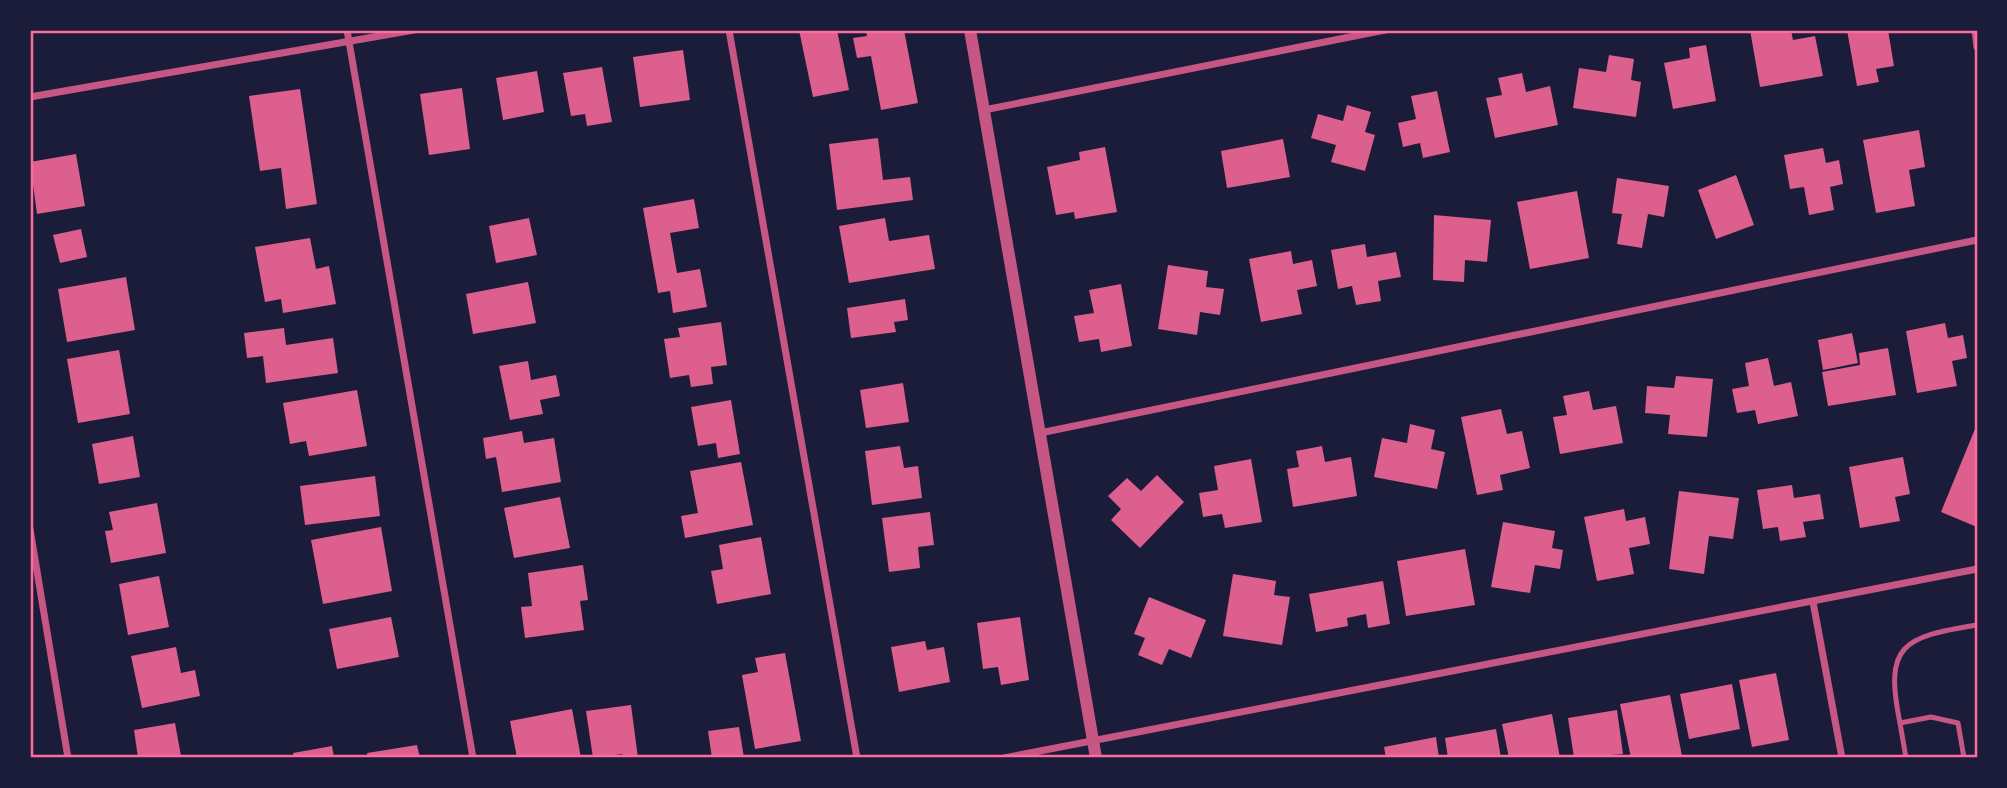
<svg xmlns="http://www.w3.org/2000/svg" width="2007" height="788" font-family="Rubik,sans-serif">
<rect width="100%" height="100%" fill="#1b1b3a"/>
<!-- building -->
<g fill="#dd5f8e">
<path d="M799 30H837L849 90 813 97Z"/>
<path d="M866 30H904L918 103 881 110 871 56 857 58 853 38 867 36Z"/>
<path d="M1750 30H1791L1793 40 1815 36 1823 76 1760 87Z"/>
<path d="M1847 30H1888L1894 66 1876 69 1879 82 1857 86Z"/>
<path d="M1706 45 1716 101 1673 109 1664 63 1690 58 1689 48Z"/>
<path d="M683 50 690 100 640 107 633 57Z"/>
<path d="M1609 55 1634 59 1631 80 1641 82 1636 117 1573 108 1579 68 1606 72Z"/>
<path d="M602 67 612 122 587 126 585 114 571 116 563 73Z"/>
<path d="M537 71 544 112 503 120 496 78Z"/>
<path d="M1522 73 1526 92 1550 86 1558 125 1495 138 1486 98 1502 95 1498 78Z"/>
<path d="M462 88 470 149 429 155 420 94Z"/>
<path d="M300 89 317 204 286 209 281 168 260 171 249 96Z"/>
<path d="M1437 91 1450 152 1423 158 1420 143 1403 147 1398 123 1416 119 1411 96Z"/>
<path d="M1347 105 1371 112 1365 132 1375 135 1365 171 1331 162 1336 145 1311 138 1318 114 1343 121Z"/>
<path d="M1919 130 1925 167 1909 170 1915 206 1876 213 1863 140Z"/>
<path d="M878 138 883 180 910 177 913 200 837 210 829 144Z"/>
<path d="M1283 139 1290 177 1227 188 1221 151Z"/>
<path d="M1105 147 1117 212 1075 219 1074 212 1056 215 1047 167 1080 160 1079 152Z"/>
<path d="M1823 148 1826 163 1839 160 1843 184 1830 187 1834 210 1809 215 1804 187 1790 189 1784 155Z"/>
<path d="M76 154 85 206 37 214 30 162Z"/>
<path d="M1736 175 1754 225 1716 239 1698 190Z"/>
<path d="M1617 178 1669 186 1664 217 1648 214 1642 248 1617 244 1622 214 1612 213Z"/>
<path d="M1577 191 1589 258 1530 269 1517 202Z"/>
<path d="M694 199 699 228 670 233 677 273 700 269 707 307 673 313 670 291 658 293 643 208Z"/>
<path d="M1434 215 1491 220 1487 262 1465 260 1464 282 1433 280Z"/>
<path d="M529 218 537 255 496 263 489 226Z"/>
<path d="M885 218 889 241 929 235 935 269 849 283 839 226Z"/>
<path d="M81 229 87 257 60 263 53 235Z"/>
<path d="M310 238 316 269 329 266 336 304 283 313 281 299 265 302 255 247Z"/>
<path d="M1365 244 1367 257 1396 252 1401 277 1378 281 1381 301 1356 305 1352 286 1338 289 1331 250Z"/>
<path d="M1291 251 1293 264 1312 260 1317 286 1297 290 1302 314 1261 322 1249 259Z"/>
<path d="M1168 265 1208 271 1206 287 1224 289 1220 315 1200 312 1197 335 1158 329Z"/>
<path d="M126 277 135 330 67 342 58 289Z"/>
<path d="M528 282 536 323 473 334 466 294Z"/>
<path d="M1121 284 1132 346 1101 352 1099 339 1079 342 1074 316 1094 313 1089 290Z"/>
<path d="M905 299 908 320 894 322 896 332 851 338 847 308Z"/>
<path d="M721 322 727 365 711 367 713 384 691 387 689 375 670 378 664 339 680 337 678 328Z"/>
<path d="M1945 323 1948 338 1963 335 1967 358 1952 361 1957 386 1917 393 1906 331Z"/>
<path d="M284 328 286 345 333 338 338 373 266 383 263 356 247 358 244 333Z"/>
<path d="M1852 333 1858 363 1823 370 1818 340Z"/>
<path d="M1888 348 1896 395 1828 406 1822 372 1860 365 1859 353Z"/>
<path d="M119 350 130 414 78 423 67 359Z"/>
<path d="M1768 358 1774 386 1791 382 1798 416 1758 424 1755 410 1737 413 1732 389 1749 386 1745 363Z"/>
<path d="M528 361 531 380 556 375 560 396 540 400 543 414 510 420 499 366Z"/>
<path d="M1676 376 1713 379 1707 437 1668 434 1670 415 1645 413 1647 386 1674 388Z"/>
<path d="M903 383 909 422 866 428 860 390Z"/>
<path d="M357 390 367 446 309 456 306 441 290 444 283 403Z"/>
<path d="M1589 391 1593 410 1616 406 1623 443 1560 454 1553 417 1567 415 1563 396Z"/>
<path d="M731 400 740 454 718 458 716 443 698 446 691 407Z"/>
<path d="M1501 409 1507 434 1522 431 1530 468 1500 475 1503 490 1477 495 1461 417Z"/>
<path d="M1410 424 1435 430 1431 449 1445 452 1437 489 1374 477 1382 438 1407 443Z"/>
<path d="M1977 424V527L1941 512Z"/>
<path d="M522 431 524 443 554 438 561 482 502 492 496 457 486 459 483 438Z"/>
<path d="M133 436 140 477 99 484 92 444Z"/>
<path d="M900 446 904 468 918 466 922 498 872 505 865 451Z"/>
<path d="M1322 446 1325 462 1351 457 1357 496 1293 507 1287 469 1299 467 1296 451Z"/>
<path d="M1903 457 1910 494 1895 497 1900 521 1860 528 1849 467Z"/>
<path d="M1251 459 1262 522 1225 528 1222 514 1203 517 1199 493 1218 490 1214 466Z"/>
<path d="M741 462 753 525 685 538 681 516 698 513 690 471Z"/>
<path d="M1157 475 1184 502 1140 548 1111 520 1121 509 1108 496 1127 478 1141 491Z"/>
<path d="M375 476 380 516 305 525 300 486Z"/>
<path d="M1792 485 1794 498 1820 494 1824 519 1803 522 1806 537 1780 541 1778 527 1763 529 1757 490Z"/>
<path d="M1679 491 1739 498 1733 539 1709 536 1704 574 1669 569Z"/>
<path d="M560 497 570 548 514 558 504 508Z"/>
<path d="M157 503 166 553 111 563 105 531 113 530 109 512Z"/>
<path d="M1624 509 1626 521 1645 517 1650 544 1629 548 1634 574 1597 581 1584 517Z"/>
<path d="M930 512 934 545 918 547 920 568 889 572 882 518Z"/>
<path d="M1503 522 1555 531 1552 548 1563 550 1560 569 1535 565 1530 593 1491 587Z"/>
<path d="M381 527 392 591 323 604 311 540Z"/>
<path d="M761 537 771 594 717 604 711 571 723 569 719 545Z"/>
<path d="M1465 549 1475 605 1406 616 1397 561Z"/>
<path d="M583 565 588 600 580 601 584 630 525 638 521 607 532 606 528 573Z"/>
<path d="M1233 574 1276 581 1274 595 1290 597 1282 645 1223 636Z"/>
<path d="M159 576 169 627 128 635 119 584Z"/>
<path d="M1383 581 1390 624 1368 628 1366 614 1347 618 1348 626 1316 632 1309 594Z"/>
<path d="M1149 597 1206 620 1191 658 1169 649 1162 665 1138 655 1145 638 1134 634Z"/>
<path d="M391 617 399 657 337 669 329 629Z"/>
<path d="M1020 617 1029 680 1001 685 998 667 983 669 977 623Z"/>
<path d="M925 641 927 650 944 647 950 682 899 692 891 647Z"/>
<path d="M176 647 181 673 195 670 200 696 142 708 131 656Z"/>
<path d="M785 653 801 741 755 749 742 675 758 672 755 658Z"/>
<path d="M1776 673 1789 740 1752 747 1739 680Z"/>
<path d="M1732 684 1740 729 1689 739 1680 694Z"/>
<path d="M1670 695 1682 756 1631 758 1620 704Z"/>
<path d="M631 705 638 758H622V754L593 758 586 711Z"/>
<path d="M572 709 581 758H517L510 721Z"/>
<path d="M1617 710 1623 754 1574 758 1568 718Z"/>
<path d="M1552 714 1560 758H1509L1502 724Z"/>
<path d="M175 723 181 756 138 758 134 730Z"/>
<path d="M739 727 744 758H712L708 731Z"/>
<path d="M1496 729 1501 758H1448L1445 738Z"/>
<path d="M1436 737 1439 758H1386L1384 747Z"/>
<path d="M417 745 420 758H368L367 753Z"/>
<path d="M332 746 334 758H294L293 753Z"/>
</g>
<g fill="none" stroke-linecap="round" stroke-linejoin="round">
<!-- service -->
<g stroke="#c65784" stroke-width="5">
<path d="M1900 723C1884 645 1902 637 1977 625"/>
<path d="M1906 758 1900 723 1931 717 1958 723 1964 758"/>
</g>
<!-- minor -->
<g stroke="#c65784" stroke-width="7">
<path d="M347 30 473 758"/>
<path d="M729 30 857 758"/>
<path d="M1975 30 1977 47"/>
<path d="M30 97 414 30"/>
<path d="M984 110 1385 30"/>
<path d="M1040 433 1977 240"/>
<path d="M30 529 68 758"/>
<path d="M1813 602 1842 758"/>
<path d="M1004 758 1977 569"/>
</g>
<!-- tertiary -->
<path stroke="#c65784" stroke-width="12" d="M970 30 1096 758"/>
</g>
<!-- border -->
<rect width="2007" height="788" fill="none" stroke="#1b1b3a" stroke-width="63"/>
<rect x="32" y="32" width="1944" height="724" fill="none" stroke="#ff6b9d" stroke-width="2.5"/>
</svg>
